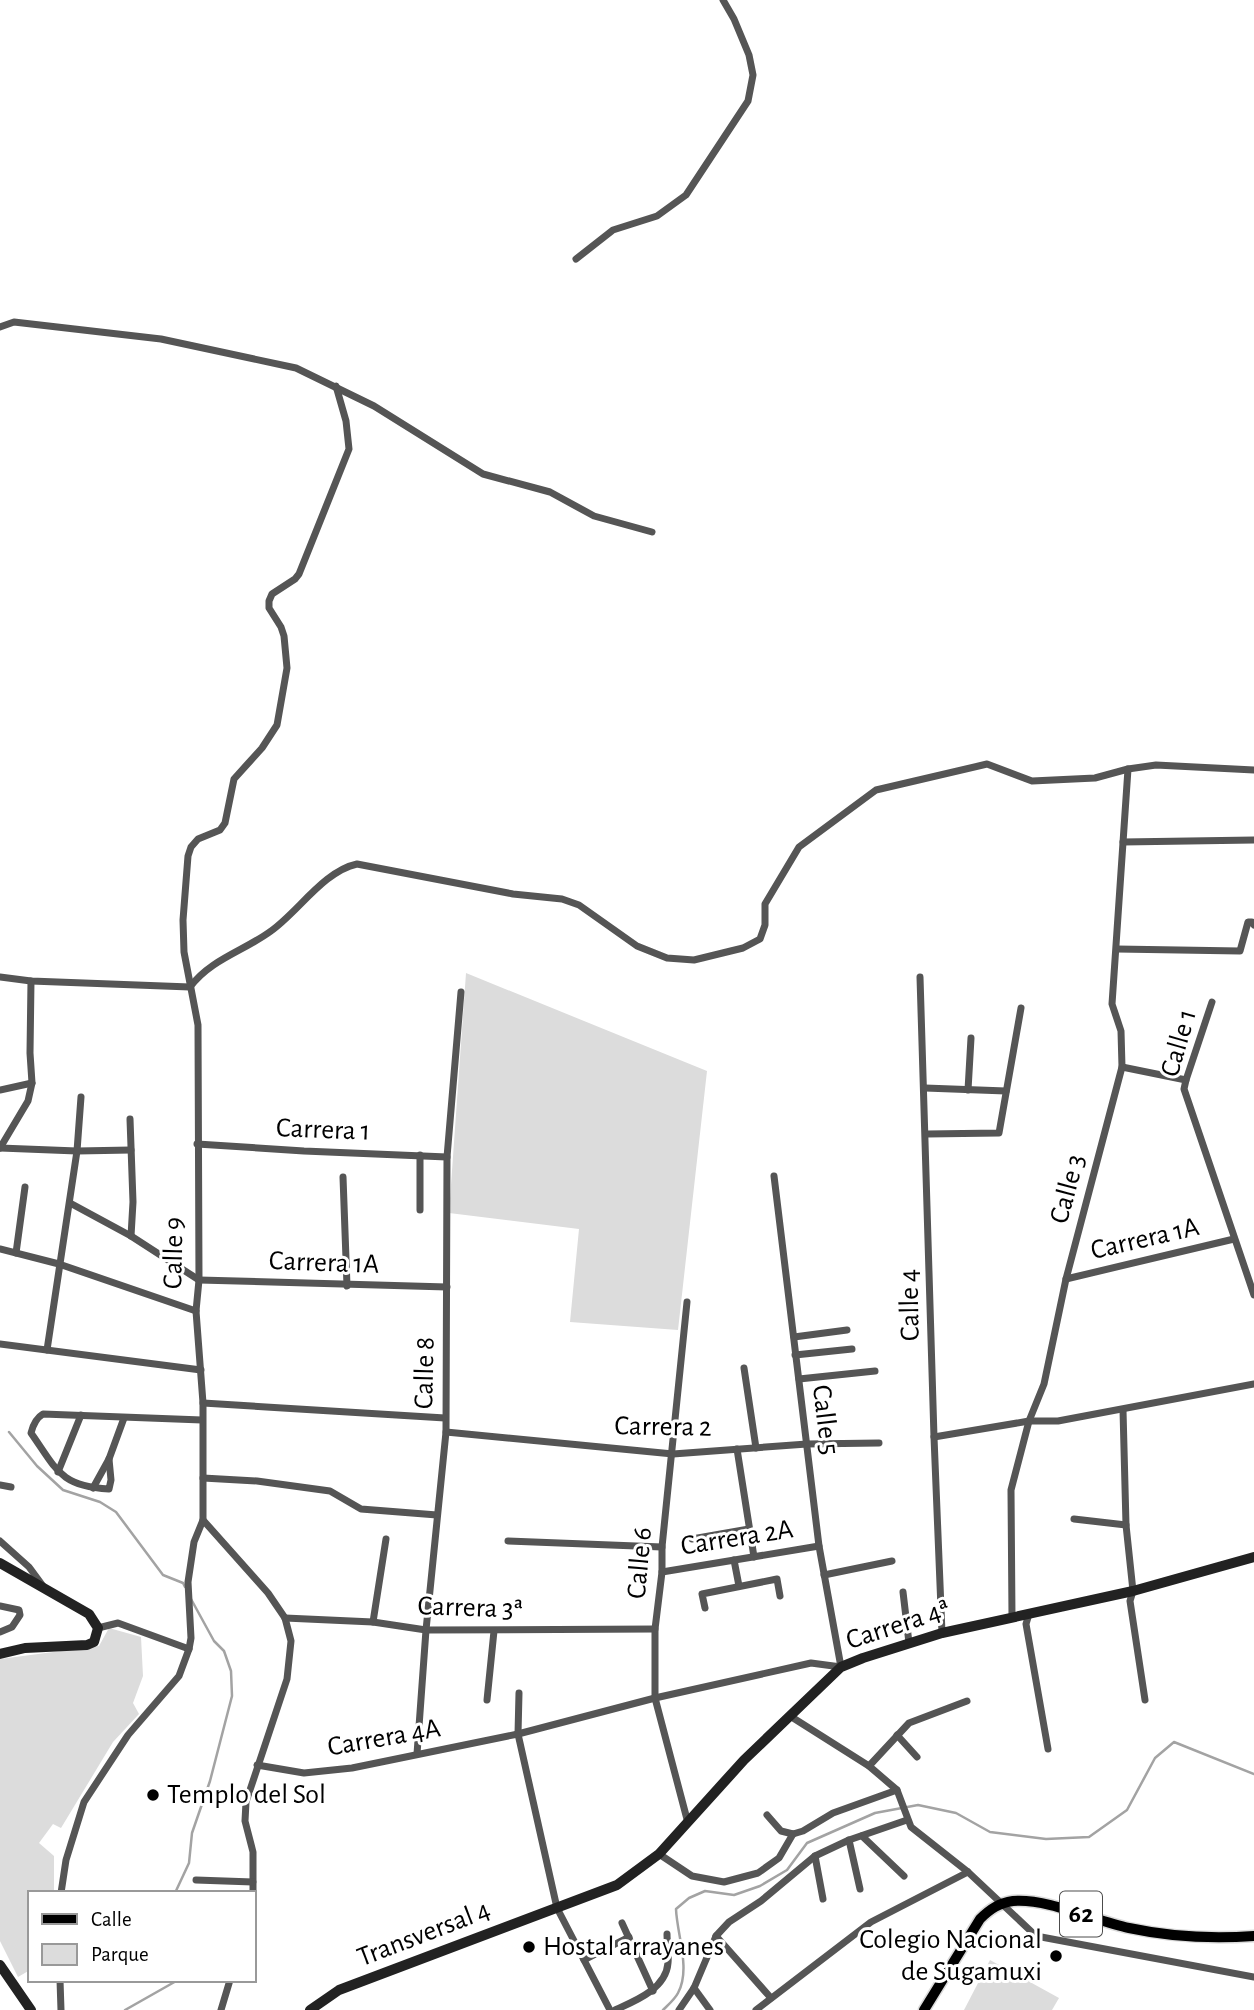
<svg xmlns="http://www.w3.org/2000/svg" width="1254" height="2010" font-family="'Alegreya Sans',sans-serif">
<rect width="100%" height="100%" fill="#fff"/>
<!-- green -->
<g fill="#dcdcdc">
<path d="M466 973 707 1071 678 1330 570 1322 579 1229 449 1213Z"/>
<path d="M109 1628 141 1637 143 1676 133 1703 139 1714 113 1742 61 1828 53 1824 39 1843 54 1856V1893H30V1970L18 1977 0 1941V1659L99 1646Z"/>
<path d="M990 1960 1059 1998 1052 2010H964Z"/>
</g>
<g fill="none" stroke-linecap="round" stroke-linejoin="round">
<!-- stream -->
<g stroke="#a3a3a3" stroke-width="2.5">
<path d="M9 1432 37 1466 63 1490 100 1502 116 1512 163 1575 183 1583 185 1587"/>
<path d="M175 1893 189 1863 192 1833 210 1781 232 1696 231 1671 224 1651 214 1641 191 1599"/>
<path d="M125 2010 178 1980"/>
<path d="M663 2010C668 2005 675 1999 678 1993 691 1969 677 1935 676 1909L689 1898 705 1891 734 1895 760 1886 787 1870 807 1843 875 1813 918 1805 956 1813 990 1832 1046 1839 1089 1837 1127 1810 1155 1758 1174 1742 1254 1774"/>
</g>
<!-- primary casing -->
<g stroke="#dbdbdb" stroke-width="13">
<path id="primary" d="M924 2010 980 1919C990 1909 999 1903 1013 1901 1047 1898 1096 1921 1129 1928 1171 1937 1212 1939 1254 1936"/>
</g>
<!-- street -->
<g stroke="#555" stroke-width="7">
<path d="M576 259 613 230 657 216 686 195 748 101 753 75 749 55 734 19 723 0"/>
<path d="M0 327 14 322 161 339 296 368 374 406 483 474 550 492 594 516 652 532"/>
<path d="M1123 842 1254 840"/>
<path d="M1117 949 1240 951 1248 922H1252L1254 925"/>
<path d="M0 977 31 981 190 987"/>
<path d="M920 977 934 1437 942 1633"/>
<path d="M190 987C211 959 244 951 271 931 298 912 324 871 357 864L513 894 562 899 579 905 637 946 667 958 694 960 743 948 760 939 765 925V904L799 847 876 790 987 764 1032 781 1095 778 1128 769 1156 765 1254 770"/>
<path d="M1212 1002 1186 1080 1184 1089 1254 1295"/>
<path d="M1122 1067 1186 1080"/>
<path d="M925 1088 1006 1091"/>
<path d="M0 1090 32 1083"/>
<path d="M968 1090 971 1038"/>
<path d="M130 1119 133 1202 131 1236"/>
<path d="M927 1134 999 1133 1021 1008"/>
<path d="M197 1144 304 1151 447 1157"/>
<path d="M0 1148 28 1101 32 1083 30 1053 31 981"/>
<path d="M0 1148 77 1151 131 1150"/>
<path d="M420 1155V1210"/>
<path d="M343 1177 347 1286"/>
<path d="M70 1203 131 1236 199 1280"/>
<path d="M0 1249 59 1264 196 1311"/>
<path d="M16 1253 25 1187"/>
<path d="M1066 1279 1234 1239"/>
<path d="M199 1280 447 1287"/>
<path d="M687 1302 662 1547V1572L655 1629V1698L688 1823"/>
<path d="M794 1337 847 1330"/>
<path d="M0 1344 201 1370"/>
<path d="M47 1350 77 1151 81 1097"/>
<path d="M795 1355 852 1349"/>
<path d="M744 1368 756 1448"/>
<path d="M799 1379 875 1371"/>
<path d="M203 1403 445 1418"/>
<path d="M1123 1410 1126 1525 1133 1591 1130 1601 1145 1700"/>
<path d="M446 1432 673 1454 807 1444 879 1443"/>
<path d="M934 1437 1029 1421H1058L1254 1384"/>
<path d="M737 1449 754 1557"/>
<path d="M109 1459 111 1480 109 1489C60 1486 57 1470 31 1433 33 1425 36 1418 43 1414L202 1420"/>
<path d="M58 1472 81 1415"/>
<path d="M203 1478 257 1481 330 1491 361 1509 437 1515"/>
<path d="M0 1485 11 1487"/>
<path d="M93 1488 109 1459 124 1418"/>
<path d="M1074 1519 1126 1525"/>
<path d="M203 1520 268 1593 285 1618 291 1641 287 1679 246 1802 245 1821 253 1852V1893"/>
<path d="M692 1539 749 1529"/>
<path d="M0 1541 29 1567 43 1586"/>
<path d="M508 1541 662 1547"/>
<path d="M734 1560 739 1586"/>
<path d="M662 1572 819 1546"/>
<path d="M824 1575 892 1561"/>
<path d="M903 1592 909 1643"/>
<path d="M0 1606 19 1610 20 1615 12 1627 0 1632"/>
<path d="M705 1608 702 1594 777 1579 780 1596"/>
<path d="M1029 1614 1026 1624 1048 1749"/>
<path d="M1012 1617 1011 1490 1029 1421 1044 1384 1066 1279 1122 1067 1121 1031 1112 1004 1128 769"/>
<path d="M285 1618 373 1622 426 1630 655 1629"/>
<path d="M373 1622 386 1539"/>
<path d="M98 1628 118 1623 189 1649"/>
<path d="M519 1693 518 1734 557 1908 610 2010"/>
<path d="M487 1700 494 1631"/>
<path d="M790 1716 869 1766 897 1790 911 1827 968 1872 1036 1936 1254 1977"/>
<path d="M897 1735 917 1757"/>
<path d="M417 1754 426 1630 446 1432 447 1157 461 992"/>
<path d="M257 1765 304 1773 352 1768 518 1734 655 1698 811 1663 841 1667 819 1546 774 1176"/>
<path d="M869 1766 909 1723 967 1701"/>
<path d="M767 1815 781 1831 793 1834 803 1831 833 1813 897 1790"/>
<path d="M862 1836 904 1876"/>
<path d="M849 1840 860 1889"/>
<path d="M659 1854 692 1876 724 1882 758 1873 779 1858 793 1834"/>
<path d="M815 1856 823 1899"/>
<path d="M196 1880 253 1882"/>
<path d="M61 1893 66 1860 84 1802 128 1735 179 1676 189 1649 191 1638 188 1582 194 1542 203 1520V1403L196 1311 199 1280 198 1025 184 952 183 920 188 856 191 847 198 839 220 830 225 823 234 779 262 748 277 725 287 668 284 636 281 627 269 608V601L272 594 295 579 299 574 349 449 346 421 336 386"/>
<path d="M622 1923 653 1991"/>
<path d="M716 1936 771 1998"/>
<path d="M584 1960 629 1937"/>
<path d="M60 1980 61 2010"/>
<path d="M694 1988 710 2010"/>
<path d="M221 2010 230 1980"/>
<path d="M615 2010C635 2001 666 1989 668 1963 669 1954 667 1943 667 1934"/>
<path d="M679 2010 694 1988 716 1936 729 1922 761 1901 815 1856 849 1840 907 1820"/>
<path d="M756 2010 871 1922 968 1872"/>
</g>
<!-- secondary -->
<g stroke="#222" stroke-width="10">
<path d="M0 1563 89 1614 98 1628 94 1642 87 1645 25 1648 0 1654"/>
<path d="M0 1965 31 2010"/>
<path d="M310 2010 339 1990 617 1885 659 1854 744 1760 841 1667 863 1658 942 1633 1133 1591 1254 1557"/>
</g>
<!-- primary -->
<use href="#primary" stroke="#000" stroke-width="10"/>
</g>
<!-- markers -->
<g fill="#000" stroke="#fff" stroke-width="2.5">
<circle cx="153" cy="1795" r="7"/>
<circle cx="529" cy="1947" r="7"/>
<circle cx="1056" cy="1956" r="7"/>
</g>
<g text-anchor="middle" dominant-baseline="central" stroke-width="6" stroke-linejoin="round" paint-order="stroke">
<!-- shield labels -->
<rect fill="#fff" stroke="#4c4c4c" stroke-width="2" x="1060" y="1891.5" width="42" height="45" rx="5"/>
<g font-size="26" font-weight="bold" fill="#000">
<text x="1081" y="1914">62</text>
</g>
<!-- street labels -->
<g font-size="28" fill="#000" stroke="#fff">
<text transform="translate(1179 1043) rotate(-74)">Calle 1</text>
<text transform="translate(323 1130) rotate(2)">Carrera 1</text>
<text transform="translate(1068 1189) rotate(-75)">Calle 3</text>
<text transform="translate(1145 1239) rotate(-13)">Carrera 1A</text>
<text transform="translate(174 1253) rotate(-89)">Calle 9</text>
<text transform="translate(324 1263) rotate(2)">Carrera 1A</text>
<text transform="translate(910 1305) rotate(-91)">Calle 4</text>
<text transform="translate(425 1373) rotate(-89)">Calle 8</text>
<text transform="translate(825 1420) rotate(83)">Calle 5</text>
<text transform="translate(663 1427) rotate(1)">Carrera 2</text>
<text transform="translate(737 1538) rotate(-9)">Carrera 2A</text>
<text transform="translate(640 1563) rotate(-85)">Calle 6</text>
<text transform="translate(470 1608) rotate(2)">Carrera 3ª</text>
<text transform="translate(898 1625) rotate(-18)">Carrera 4ª</text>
<text transform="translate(384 1738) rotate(-10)">Carrera 4A</text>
<text transform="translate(424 1934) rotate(-21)">Transversal 4</text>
</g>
<!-- poi labels -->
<g font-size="28" fill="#000" stroke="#fff" text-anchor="start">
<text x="167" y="1795">Templo del Sol</text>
<text x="1042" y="1940" text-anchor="end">Colegio Nacional<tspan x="1042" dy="32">de Sugamuxi</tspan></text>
<text x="543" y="1947">Hostal arrayanes</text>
</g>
</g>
<!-- legend -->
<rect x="28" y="1891" width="228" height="91" fill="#ffffff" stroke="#999999" stroke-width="2"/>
<rect x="42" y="1914" width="35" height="10" fill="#000000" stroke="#999999" stroke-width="2"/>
<text x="91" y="1926" font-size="21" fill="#000000">Calle</text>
<rect x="42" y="1944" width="35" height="21" fill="#dcdcdc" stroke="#999999" stroke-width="2"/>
<text x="91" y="1961" font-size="21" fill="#000000">Parque</text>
</svg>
